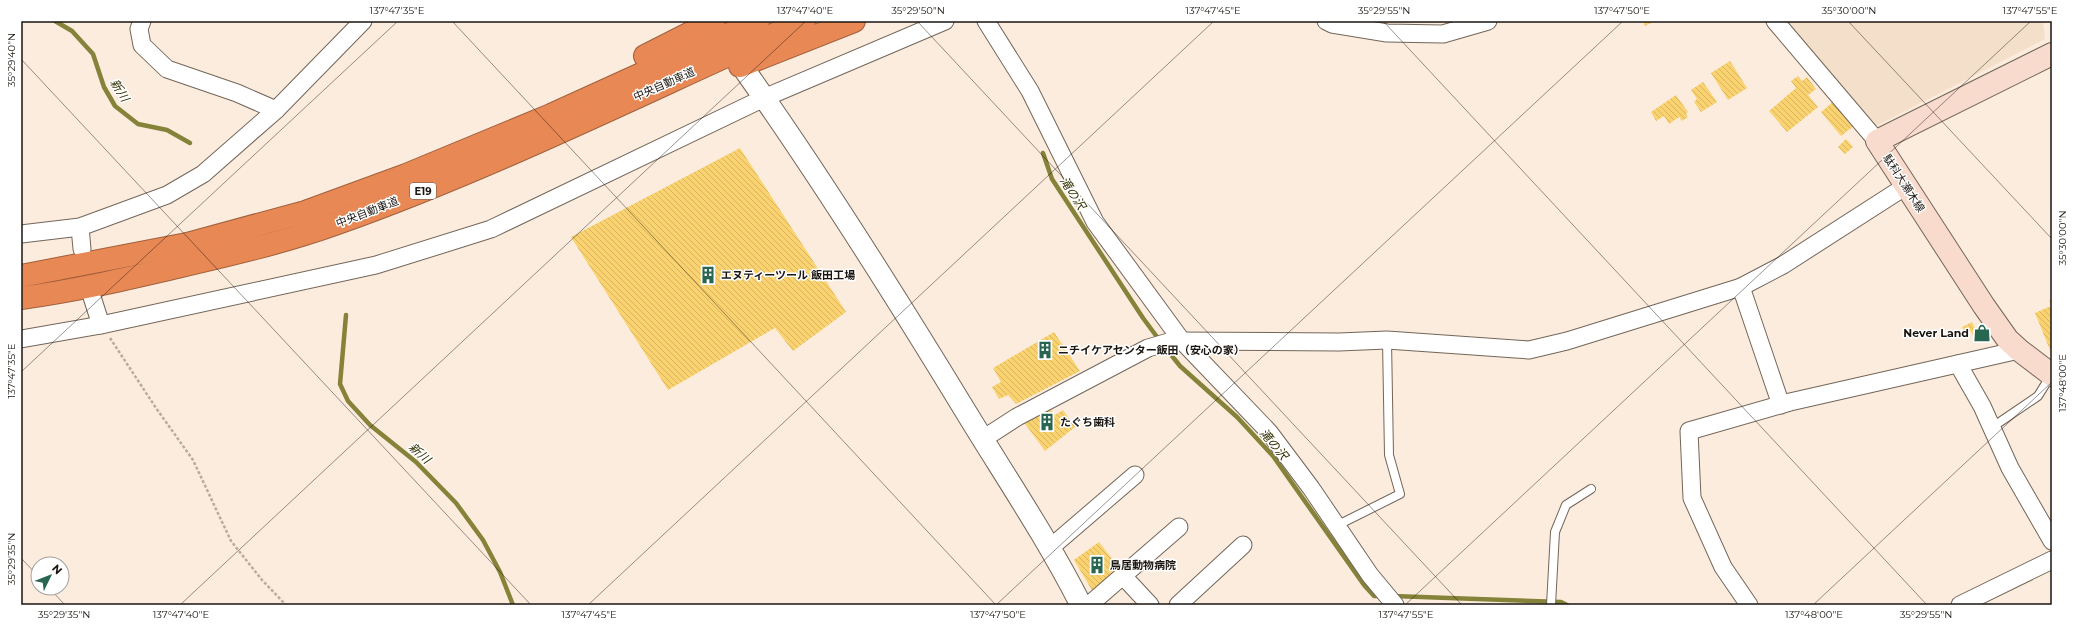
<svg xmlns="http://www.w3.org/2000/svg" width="2073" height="626" font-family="Montserrat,'Noto Sans JP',sans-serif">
<defs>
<pattern id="building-back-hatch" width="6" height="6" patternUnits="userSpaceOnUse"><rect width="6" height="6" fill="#fad370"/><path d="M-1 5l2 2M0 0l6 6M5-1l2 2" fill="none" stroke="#d6b460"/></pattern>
</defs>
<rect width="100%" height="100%" fill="#fcecdd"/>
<!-- built -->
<path fill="#f4dfca" d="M1783 21H2043L2045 39 1878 125 1873 126Z"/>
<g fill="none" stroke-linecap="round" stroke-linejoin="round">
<!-- stream -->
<g stroke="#858239" stroke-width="4.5">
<path d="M55 21 72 31 93 54 104 87 115 106 138 124 167 130 190 143"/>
<path d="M1043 153 1052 179 1143 318 1160 341"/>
<path d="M346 315 340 384 348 401 370 425 416 462 456 503 483 540 500 572 513 605"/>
<path d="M1165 347 1180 366 1237 417 1273 456 1364 585 1374 596H1382"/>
<path d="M1393 596 1561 602 1567 605"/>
</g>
</g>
<!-- building -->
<g fill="url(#building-back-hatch)">
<path d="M1643 21H1655L1645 26Z"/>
<path d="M1730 61 1747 88 1728 100 1711 73Z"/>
<path d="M1798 76 1802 81 1807 77 1816 89 1808 95 1818 107 1787 132 1769 111 1796 88 1791 81Z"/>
<path d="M1703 82 1717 102 1701 112 1694 102 1697 99 1691 90Z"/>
<path d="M1676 95 1688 112 1686 114 1688 117 1682 121 1679 117 1669 124 1664 116 1656 121 1651 112Z"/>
<path d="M1834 101 1855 125 1841 136 1821 112Z"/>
<path d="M1846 139 1853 147 1845 154 1838 147Z"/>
<path d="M740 148 846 312 793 351 775 328 668 390 571 237Z"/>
<path d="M2052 299V355L2035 313 2051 306 2049 300Z"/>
<path d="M1972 322 1975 328 1982 325 1986 332 1990 330 1994 336 1982 343 1979 338 1975 340 1971 331 1965 334 1962 327Z"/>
<path d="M1054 332 1080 371 1016 404 1008 395 999 399 992 387 1001 382 993 368Z"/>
<path d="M1044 400 1055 415 1063 410 1075 427 1045 451 1020 417Z"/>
<path d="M1099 542 1120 569 1093 592 1074 560Z"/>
</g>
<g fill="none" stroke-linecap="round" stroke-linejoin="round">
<!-- service casing -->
<g stroke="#736659" stroke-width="10">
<g id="service">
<path d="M1991 428 2038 396 2051 375"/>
<path d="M1336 526 1400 494 1389 455 1387 340"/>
<path d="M1551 605 1555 532 1566 505 1591 489"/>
</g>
</g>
<!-- minor casing -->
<g stroke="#736659" stroke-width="19">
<g id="minor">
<path d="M142 21 139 29 142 45 167 69 237 93 276 110"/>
<path d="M986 21 1030 91 1095 222 1182 341 1269 432 1311 488 1370 575 1395 605"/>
<path d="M1326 21 1332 24 1387 33 1443 34 1488 21"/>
<path d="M1775 21 1877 141"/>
<path d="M80 227 82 249"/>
<path d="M21 234 80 227 167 195 203 174 276 110 363 21"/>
<path d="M1741 287 1781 405"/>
<path d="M92 297 101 325"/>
<path d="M21 339 101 325 376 265 491 229 764 98 945 21"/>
<path d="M1958 364 1982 406 2010 468 2052 541"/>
<path d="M983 439 1017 417 1148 348 1172 341 1339 342 1387 340 1529 350 1567 341 1741 287 1783 265 1906 186"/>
<path d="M1050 548 1135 475"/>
<path d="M1123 576 1150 605"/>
<path d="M1089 605 1179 527"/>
<path d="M1178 605 1243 545"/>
<path d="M1749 605 1723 567 1692 498 1689 431 1790 402 2019 350"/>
<path d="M1960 605 2052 560"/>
</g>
</g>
<!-- tertiary casing -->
<g stroke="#736659" stroke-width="23">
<path id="tertiary" d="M746 72C824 182 896 297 966 412 1005 476 1047 538 1081 605"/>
</g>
<!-- secondary casing -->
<g stroke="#736659" stroke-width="24">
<path id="secondary" d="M2052 54 1877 141 1984 306 2008 340 2019 350 2052 375"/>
</g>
<!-- motorway casing -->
<g stroke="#a0603d" stroke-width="24">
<g id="motorway">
<path d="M645 56 714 21"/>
<path d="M740 66 854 21"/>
<path d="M21 276 187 244 305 212 406 175 551 115 758 21"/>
<path d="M21 298C74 291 125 279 177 267 229 255 285 242 335 224 496 167 648 90 804 21"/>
</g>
</g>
<!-- path -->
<path stroke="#b8ab9f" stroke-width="2.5" stroke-dasharray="3 2" stroke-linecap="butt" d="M110 338 156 408 193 460 231 541 262 580 286 605"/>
<!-- service -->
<use href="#service" stroke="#fff" stroke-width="8"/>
<!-- minor -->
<use href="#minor" stroke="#fff" stroke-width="17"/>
<!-- tertiary -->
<use href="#tertiary" stroke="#fff" stroke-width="21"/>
<!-- secondary -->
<use href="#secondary" stroke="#f8dbcc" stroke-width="22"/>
<!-- motorway -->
<use href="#motorway" stroke="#e88855" stroke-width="22"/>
</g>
<!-- ticks -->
<path fill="none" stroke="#1a1510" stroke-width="1" stroke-opacity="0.45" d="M452 21 996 605M917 21 1462 605M1383 21 1927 605M1848 21 2052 239M21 59 531 605M21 372 398 21M21 558 38 576M49 588 65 605M180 605 806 21M588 605 1214 21M996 605 1623 21M1405 605 2031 21M1813 605 2052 382"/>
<!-- icons -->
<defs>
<g id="building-bare" transform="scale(1.38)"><path d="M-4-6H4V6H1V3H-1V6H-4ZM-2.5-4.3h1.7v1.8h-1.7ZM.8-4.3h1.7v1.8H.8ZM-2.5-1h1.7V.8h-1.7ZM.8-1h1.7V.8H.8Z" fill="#286652" stroke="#fff" stroke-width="2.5" paint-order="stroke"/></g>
<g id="shop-bare" transform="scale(1.38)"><path d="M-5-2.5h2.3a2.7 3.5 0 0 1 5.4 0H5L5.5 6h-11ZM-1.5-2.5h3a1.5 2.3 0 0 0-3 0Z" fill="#286652" stroke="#fff" stroke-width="2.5" paint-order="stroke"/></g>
</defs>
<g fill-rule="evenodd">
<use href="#building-bare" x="708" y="275"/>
<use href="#shop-bare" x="1982" y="333"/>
<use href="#building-bare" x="1045" y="350"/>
<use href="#building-bare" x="1047" y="422"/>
<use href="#building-bare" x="1097" y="565"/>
</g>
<g text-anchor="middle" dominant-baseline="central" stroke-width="3" stroke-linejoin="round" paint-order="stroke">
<!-- shield labels -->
<rect fill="#fff" stroke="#5f5b58" stroke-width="1" x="410" y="183" width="26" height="16" rx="3"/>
<g font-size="10" font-weight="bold" fill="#1a1510">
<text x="423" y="191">E19</text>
</g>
<!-- street labels -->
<g font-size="11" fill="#1a1510" stroke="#fff">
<text transform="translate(664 84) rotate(-24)">中央自動車道</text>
<text transform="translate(1904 183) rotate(57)">駄科大瀬木線</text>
<text transform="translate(367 212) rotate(-21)">中央自動車道</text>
</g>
<!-- poi labels -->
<g font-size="11" font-weight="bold" fill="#1a1510" stroke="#fff" text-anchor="start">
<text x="721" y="275">エヌティーツール 飯田工場</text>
<text x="1969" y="333" text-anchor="end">Never Land</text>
<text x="1058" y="350">ニチイケアセンター飯田（安心の家）</text>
<text x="1060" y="422">たぐち歯科</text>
<text x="1110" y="565">鳥居動物病院</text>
</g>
<!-- water labels -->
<g font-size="12" font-style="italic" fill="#333205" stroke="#fff">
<text transform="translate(120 90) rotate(58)">新川</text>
<text transform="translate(1073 193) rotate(57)">滝の沢</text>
<text transform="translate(1274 444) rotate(50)">滝の沢</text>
<text transform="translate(420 453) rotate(42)">新川</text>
</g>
</g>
<!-- border -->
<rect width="2073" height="626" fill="none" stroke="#ffffff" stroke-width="44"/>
<!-- north arrow -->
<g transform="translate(50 576) rotate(47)"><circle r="19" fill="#ffffff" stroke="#a3a19f"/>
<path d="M0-3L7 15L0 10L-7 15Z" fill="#286652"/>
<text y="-6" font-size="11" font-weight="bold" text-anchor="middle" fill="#1a1510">N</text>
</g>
<rect x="22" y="22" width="2029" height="582" fill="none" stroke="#1a1510" stroke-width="1.5"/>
<g font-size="10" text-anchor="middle" fill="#1a1510">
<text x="397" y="14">137°47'35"E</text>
<text x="805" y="14">137°47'40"E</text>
<text x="918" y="14">35°29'50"N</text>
<text x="1213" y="14">137°47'45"E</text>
<text x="1384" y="14">35°29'55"N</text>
<text x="1622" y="14">137°47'50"E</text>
<text x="1849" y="14">35°30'00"N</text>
<text x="2030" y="14">137°47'55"E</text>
<text transform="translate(11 60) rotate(-90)" y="4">35°29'40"N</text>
<text transform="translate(2062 238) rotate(-90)" y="4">35°30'00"N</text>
<text transform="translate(11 371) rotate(-90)" y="4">137°47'35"E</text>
<text transform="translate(2062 383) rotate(-90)" y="4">137°48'00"E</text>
<text transform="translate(11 559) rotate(-90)" y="4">35°29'35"N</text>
<text x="64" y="618">35°29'35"N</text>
<text x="181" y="618">137°47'40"E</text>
<text x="589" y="618">137°47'45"E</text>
<text x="998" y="618">137°47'50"E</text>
<text x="1406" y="618">137°47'55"E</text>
<text x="1814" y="618">137°48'00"E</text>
<text x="1926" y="618">35°29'55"N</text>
</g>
</svg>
